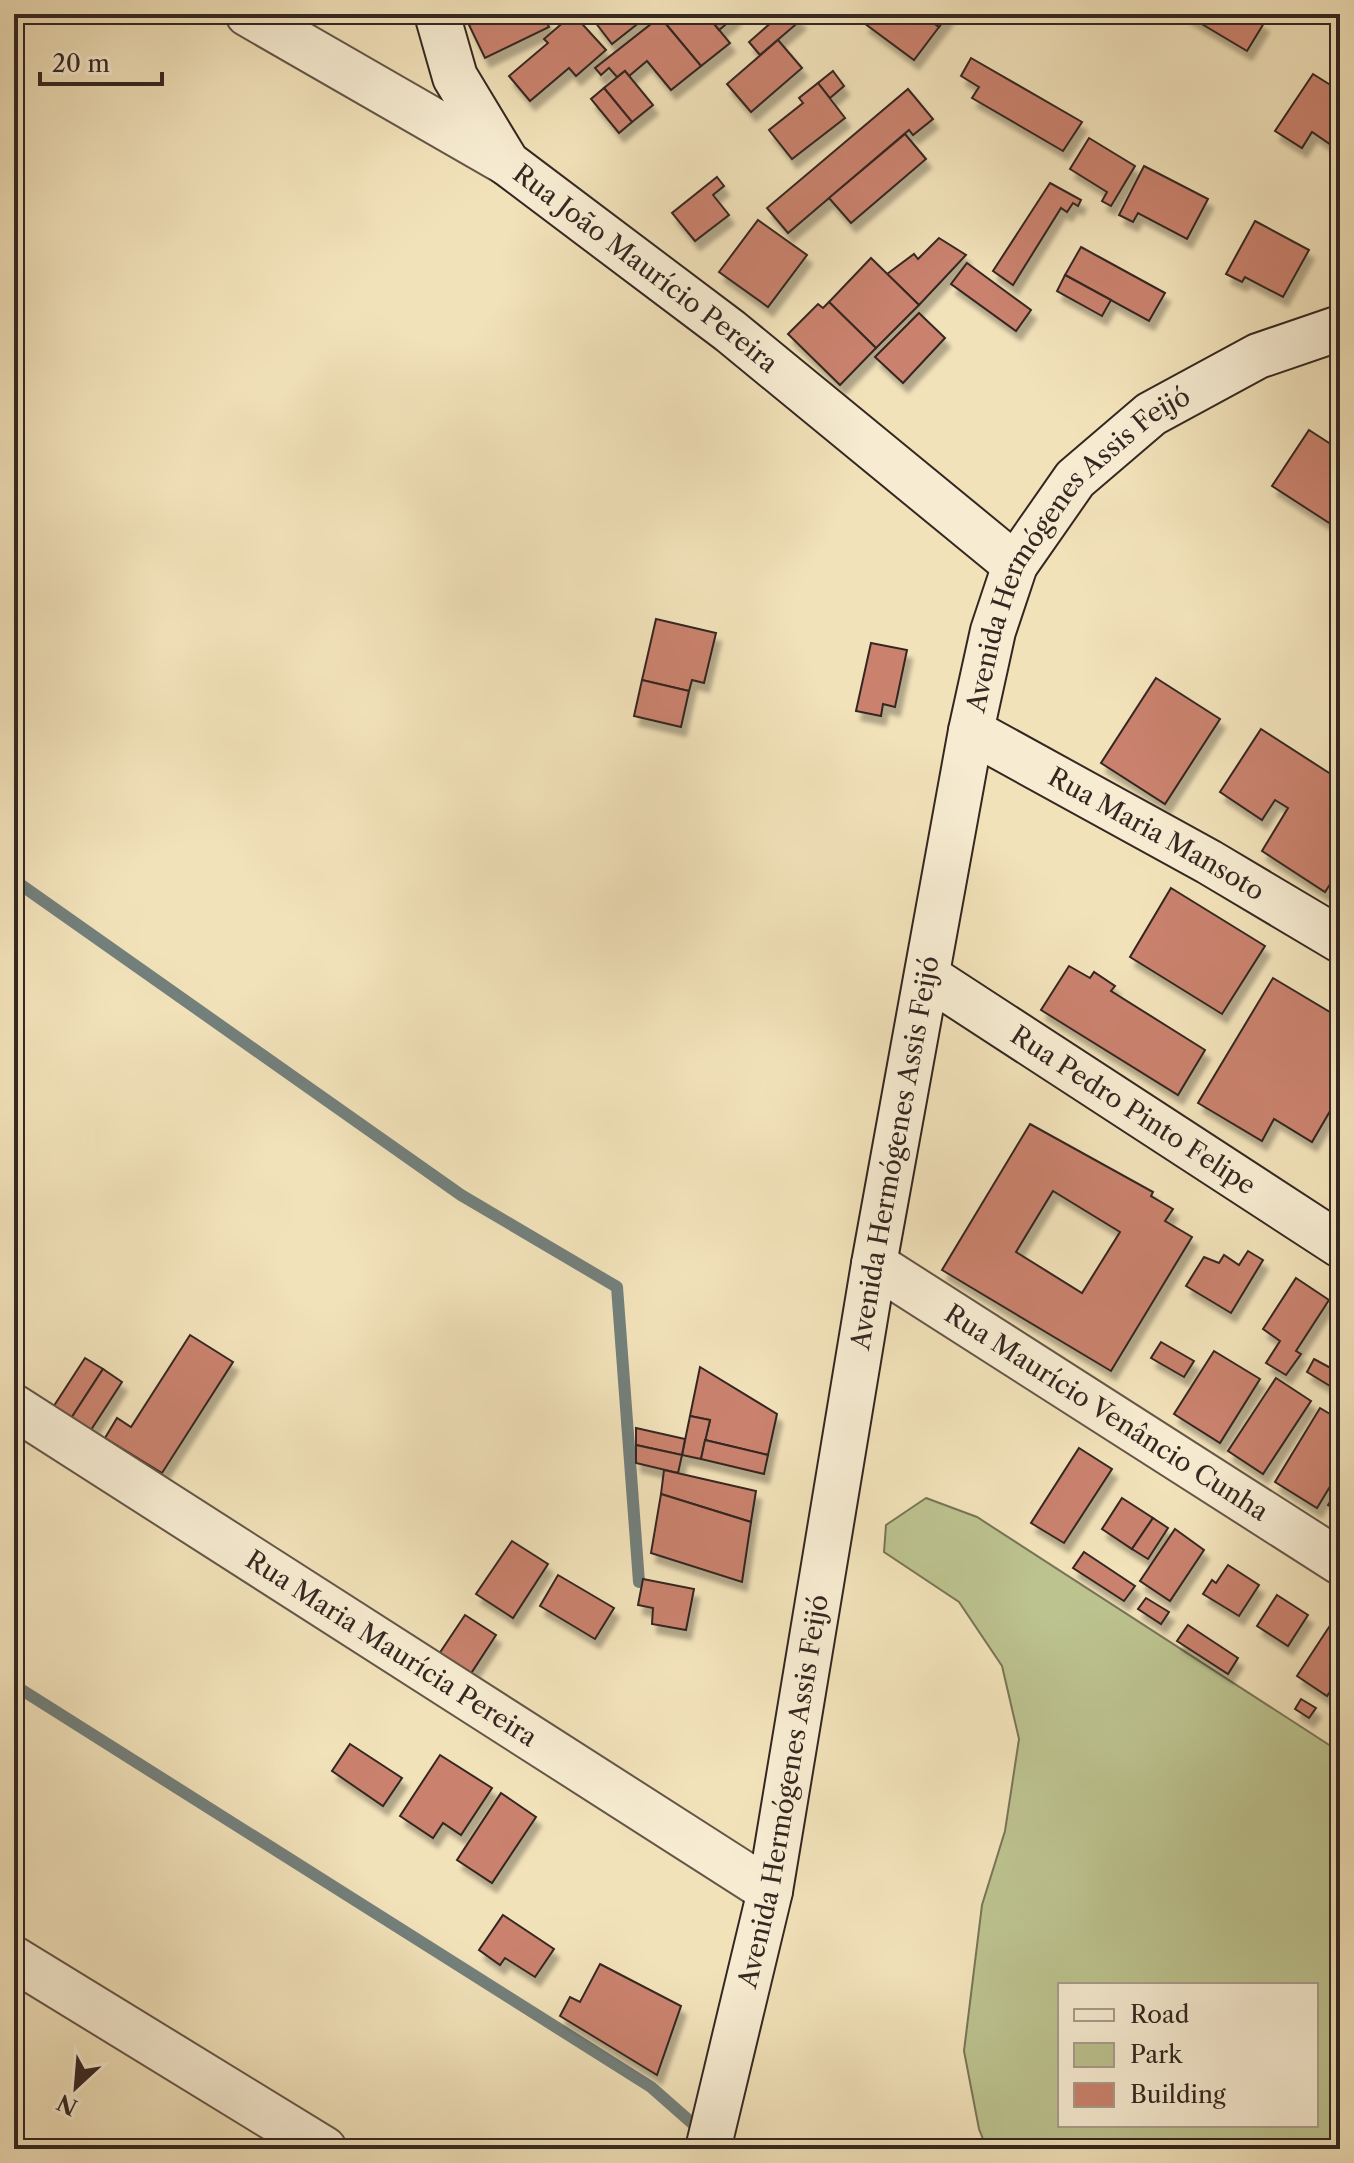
<svg xmlns="http://www.w3.org/2000/svg" width="1354" height="2163" font-family="'Libre Caslon Text',serif">
<defs>
<filter id="shadow"><feDropShadow dx="5" dy="9" stdDeviation="2" flood-color="#0004"/></filter>
</defs>
<rect width="100%" height="100%" fill="#f2e2ba"/>
<filter id="stains"><feTurbulence type="fractalNoise" baseFrequency=".0025" numOctaves="4"/><feColorMatrix values="0 0 0 0 .2 0 0 0 0 .09 0 0 0 0 .02 0 0 0 .5 -.17"/></filter>
<radialGradient id="worn" r=".72"><stop offset=".6" stop-color="#630" stop-opacity="0"/><stop offset="1" stop-color="#630" stop-opacity=".3"/></radialGradient>
<!-- green -->
<path fill="#bcc38f" stroke="#787558" stroke-width="2" fill-rule="evenodd" d="M926 1498 977 1517 1340 1752V2149H987L979 2129 964 2051 982 1905 1005 1831 1019 1739 1002 1666 959 1602 884 1552 886 1525ZM1060 1985H1316V2125H1060Z"/>
<g fill="none" stroke-linecap="round" stroke-linejoin="round">
<!-- stream -->
<g stroke="#73807c" stroke-width="12">
<path d="M14 880 461 1195 617 1287 639 1582"/>
<path d="M14 1685 651 2087 693 2124"/>
</g>
</g>
<!-- building -->
<g fill="#ca826e" stroke="#342721" stroke-width="2" fill-rule="evenodd" filter="url(#shadow)">
<path d="M288 14H311L306 23Z"/>
<path d="M492 14H543L549 27 485 58 469 25Z"/>
<path d="M573 14 606 50 576 76 569 68 530 101 509 76 548 43 544 39Z"/>
<path d="M605 14H650L612 44 595 22Z"/>
<path d="M664 14H706L730 43 701 66 660 17Z"/>
<path d="M706 14H734L736 16 719 30Z"/>
<path d="M781 14H795L801 20 760 55 749 42Z"/>
<path d="M871 14H922L939 27 914 60 864 23Z"/>
<path d="M922 14H949L939 27Z"/>
<path d="M1185 14H1249L1264 23 1247 51Z"/>
<path d="M660 17 701 66 671 90 647 61 629 76 625 71 617 77 609 68 601 75 595 68Z"/>
<path d="M778 40 802 68 751 112 727 84Z"/>
<path d="M971 58 1082 122 1063 151 972 98 979 87 961 76Z"/>
<path d="M625 71 653 105 632 122 604 88Z"/>
<path d="M833 71 844 86 830 98 818 83Z"/>
<path d="M1313 74 1340 91V151L1312 132 1302 148 1275 131Z"/>
<path d="M818 83 845 118 792 159 769 130 803 103 799 98Z"/>
<path d="M604 88 632 122 619 133 591 99Z"/>
<path d="M908 89 933 119 913 135 909 130 788 233 767 208Z"/>
<path d="M905 134 926 159 851 223 829 198Z"/>
<path d="M1089 138 1135 166 1111 206 1102 201 1107 192 1070 169Z"/>
<path d="M1144 166 1208 199 1187 239 1138 213 1133 222 1119 215Z"/>
<path d="M717 177 724 186 713 195 729 215 695 241 672 213Z"/>
<path d="M1050 183 1081 200 1078 206 1073 203 1067 212 1061 208 1013 285 993 271Z"/>
<path d="M758 220 807 255 768 307 719 272Z"/>
<path d="M1255 221 1309 250 1283 297 1245 277 1242 282 1226 274Z"/>
<path d="M939 238 966 255 919 305 887 274 914 254 918 259Z"/>
<path d="M1081 247 1165 293 1149 321 1065 275Z"/>
<path d="M871 258 919 305 876 348 829 302Z"/>
<path d="M967 263 1031 310 1016 331 951 284Z"/>
<path d="M1065 275 1111 300 1102 316 1057 291Z"/>
<path d="M829 302 876 348 840 385 788 334 818 304 823 308Z"/>
<path d="M919 313 945 338 903 383 875 357Z"/>
<path d="M1309 430 1340 450V530L1272 486Z"/>
<path d="M656 619 716 633 704 683 692 680 689 691 642 680Z"/>
<path d="M871 643 907 650 895 707 883 704 881 716 856 711Z"/>
<path d="M1156 678 1220 719 1165 804 1101 763Z"/>
<path d="M642 680 689 691 681 727 634 716Z"/>
<path d="M1261 729 1340 780V869L1325 892 1262 851 1288 808 1275 800 1262 820 1220 792Z"/>
<path d="M1171 888 1265 946 1222 1014 1130 957Z"/>
<path d="M1069 966 1090 978 1094 972 1115 986 1111 991 1205 1050 1178 1095 1041 1010Z"/>
<path d="M1273 978 1340 1018V1094L1312 1142 1274 1119 1262 1141 1198 1103Z"/>
<path d="M1030 1124 1153 1192 1151 1196 1173 1209 1165 1221 1192 1237 1111 1371 942 1270ZM1053 1191 1120 1232 1082 1293 1016 1252Z"/>
<path d="M1248 1251 1263 1260 1231 1313 1186 1286 1204 1257 1219 1263 1224 1255 1239 1265Z"/>
<path d="M1296 1278 1329 1300 1296 1351 1301 1354 1286 1375 1266 1363 1280 1341 1263 1329Z"/>
<path d="M190 1335 233 1362 162 1473 105 1438 117 1418 131 1427Z"/>
<path d="M1161 1342 1194 1361 1184 1377 1151 1358Z"/>
<path d="M1214 1351 1260 1379 1220 1443 1174 1414Z"/>
<path d="M85 1358 103 1369 68 1423 50 1412Z"/>
<path d="M1314 1359 1340 1373 1335 1389 1307 1372Z"/>
<path d="M700 1367 777 1414 768 1455 705 1440 710 1420 690 1416Z"/>
<path d="M103 1369 122 1382 87 1436 68 1423Z"/>
<path d="M1276 1378 1311 1401 1263 1474 1228 1451Z"/>
<path d="M1320 1408 1340 1420V1470L1317 1508 1275 1482Z"/>
<path d="M690 1416 710 1420 701 1459 682 1455Z"/>
<path d="M636 1428 685 1439 682 1455 636 1445Z"/>
<path d="M705 1440 768 1455 764 1474 701 1459Z"/>
<path d="M636 1445 682 1455 678 1473 636 1463Z"/>
<path d="M1079 1448 1112 1469 1064 1543 1031 1523Z"/>
<path d="M664 1470 756 1491 751 1522 661 1494Z"/>
<path d="M1340 1485V1511L1328 1505Z"/>
<path d="M661 1494 751 1522 742 1582 651 1553Z"/>
<path d="M1122 1498 1153 1518 1132 1549 1102 1529Z"/>
<path d="M1153 1518 1168 1528 1148 1559 1132 1549Z"/>
<path d="M1175 1529 1204 1550 1170 1601 1140 1581Z"/>
<path d="M512 1541 548 1564 513 1618 476 1594Z"/>
<path d="M1084 1552 1135 1586 1124 1601 1073 1568Z"/>
<path d="M1228 1565 1259 1585 1239 1616 1203 1594 1212 1580 1216 1583Z"/>
<path d="M558 1575 614 1608 595 1639 540 1606Z"/>
<path d="M643 1579 694 1589 686 1630 652 1624 653 1608 638 1605Z"/>
<path d="M1277 1595 1308 1615 1288 1646 1257 1626Z"/>
<path d="M1146 1598 1169 1612 1161 1624 1138 1609Z"/>
<path d="M465 1615 496 1635 468 1678 437 1657Z"/>
<path d="M1188 1625 1238 1658 1228 1674 1177 1641Z"/>
<path d="M1329 1627 1340 1634V1677L1327 1696 1297 1676Z"/>
<path d="M1301 1699 1316 1708 1309 1718 1295 1709Z"/>
<path d="M350 1744 402 1778 383 1806 332 1771Z"/>
<path d="M440 1755 492 1788 461 1835 443 1823 433 1838 400 1816Z"/>
<path d="M501 1793 536 1817 492 1883 457 1860Z"/>
<path d="M503 1915 554 1949 535 1977 505 1958 500 1965 479 1950Z"/>
<path d="M600 1964 681 2006 657 2075 560 2016 570 1997 580 2002Z"/>
</g>
<g fill="none" stroke-linecap="round" stroke-linejoin="round">
<!-- street casing -->
<g stroke="#645647" stroke-width="48">
<g id="street">
<path d="M248 14 507 163"/>
<path id="s1" d="M874 1264 1340 1562"/>
<path id="s2" d="M14 1407 770 1891"/>
<path d="M14 1959 324 2149"/>
</g>
</g>
<!-- secondary casing -->
<g stroke="#342721" stroke-width="48">
<g id="secondary">
<path id="s3" d="M437 14 455 77 507 163 730 331 1015 565"/>
<path id="s4" d="M971 731 1209 862 1340 940"/>
<path id="s5" d="M927 976 1340 1245"/>
<path id="s6" d="M708 2149 770 1891 874 1264 971 731 993 631 1015 565 1075 479 1151 414 1258 356 1340 328"/>
</g>
</g>
<!-- street -->
<use href="#street" stroke="#f7ecd2" stroke-width="44"/>
<!-- secondary -->
<use href="#secondary" stroke="#f7ecd2" stroke-width="44"/>
</g>
<g text-anchor="middle" dominant-baseline="central" stroke-width="8" stroke-linejoin="round" paint-order="stroke">
<!-- street labels -->
<g font-size="26" fill="#342721" stroke="#f7ecd2">
<text stroke="none"><textPath href="#s3" startOffset="340">Rua João Maurício Pereira</textPath></text>
<text stroke="none"><textPath href="#s6" startOffset="1662">Avenida Hermógenes Assis Feijó</textPath></text>
<text stroke="none"><textPath href="#s4" startOffset="212">Rua Maria Mansoto</textPath></text>
<text stroke="none"><textPath href="#s5" startOffset="246">Rua Pedro Pinto Felipe</textPath></text>
<text stroke="none"><textPath href="#s6" startOffset="1014">Avenida Hermógenes Assis Feijó</textPath></text>
<text stroke="none"><textPath href="#s1" startOffset="276">Rua Maurício Venâncio Cunha</textPath></text>
<text stroke="none"><textPath href="#s2" startOffset="448">Rua Maria Maurícia Pereira</textPath></text>
<text stroke="none"><textPath href="#s6" startOffset="366">Avenida Hermógenes Assis Feijó</textPath></text>
</g>
</g>
<!-- margin -->
<rect width="1354" height="2163" fill="none" stroke="#f2e2ba" stroke-width="48"/>
<rect x="16" y="16" width="1322" height="2131" fill="none" stroke="#342721" stroke-width="4"/>
<rect x="24" y="24" width="1306" height="2115" fill="none" stroke="#342721" stroke-width="2"/>
<!-- legend -->
<rect x="1058" y="1983" width="260" height="144" fill="#f7ecd2" stroke="#a99d8b" stroke-width="2"/>
<rect x="1074" y="2009" width="40" height="12" fill="#f7ecd2" stroke="#a99d8b" stroke-width="2"/>
<text x="1130" y="2023" font-size="24" fill="#342721">Road</text>
<rect x="1074" y="2043" width="40" height="24" fill="#bcc38f" stroke="#a99d8b" stroke-width="2"/>
<text x="1130" y="2063" font-size="24" fill="#342721">Park</text>
<rect x="1074" y="2083" width="40" height="24" fill="#ca826e" stroke="#a99d8b" stroke-width="2"/>
<text x="1130" y="2103" font-size="24" fill="#342721">Building</text>
<!-- north arrow -->
<g transform="translate(76 2087) rotate(206)" stroke="#f7ecd2" stroke-width="6" paint-order="stroke">
<path d="M0-6L14 30L0 20L-14 30Z" fill="#342721"/>
<text y="-12" font-size="22" font-weight="bold" text-anchor="middle" fill="#342721">N</text>
</g>
<!-- scale -->
<path d="M40 72v12h122v-12" fill="none" stroke="#342721" stroke-width="4"/>
<text x="52" y="72" font-size="24" fill="#342721" stroke="#f7ecd2" stroke-width="6" paint-order="stroke">20 m</text>
<rect width="100%" height="100%" filter="url(#stains)"/>
<rect width="100%" height="100%" fill="url(#worn)"/>
</svg>
